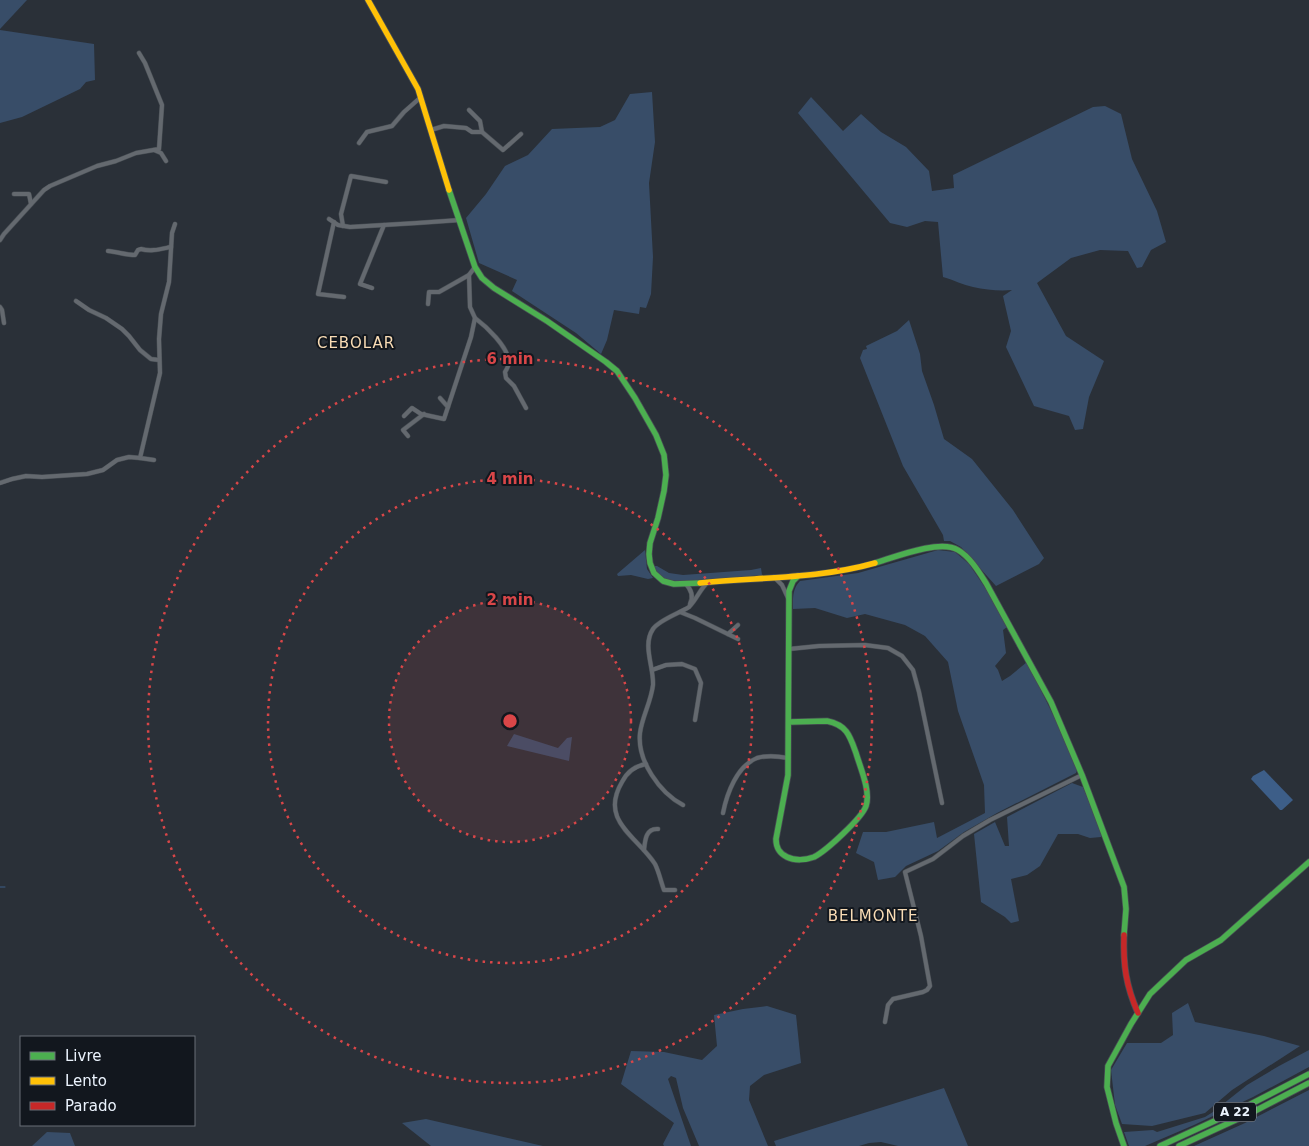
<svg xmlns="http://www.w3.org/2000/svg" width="1309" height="1146" font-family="'DejaVu Sans',sans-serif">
<rect width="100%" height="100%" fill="#2a3038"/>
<!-- green -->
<g fill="#384d68">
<path d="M0 0H27L0 29Z"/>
<path d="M0 30 94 44 95 80 86 82 80 89 22 117 0 123Z"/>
<path d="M652 92 655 142 649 183 653 257 651 294 646 308 640 307 639 314 614 310 607 340 601 354 576 333 512 291 517 280 479 263 466 218 486 194 505 166 528 155 552 129 600 127 615 120 630 94Z"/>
<path d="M811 97 843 131 861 114 881 132 906 147 929 171 932 191 954 188 953 175 1093 107 1105 106 1121 114 1132 159 1157 211 1166 242 1151 250 1142 267 1137 268 1128 251 1100 250 1071 258 1037 283 1066 336 1104 361 1089 397 1083 429 1075 430 1069 416 1034 406 1006 347 1011 331 1003 296 1012 290C1000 291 986 290 973 287 963 285 954 280 943 277L938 222 925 221 907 227 890 223 798 113Z"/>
<path d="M909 320 920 354 922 371 934 405 944 439 972 459 1013 510 1044 558 1039 564 996 586 961 547 950 541H944L943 535 903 466 860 358 863 350 867 349 866 346 897 331Z"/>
<path d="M645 550 647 569 653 578 648 579 631 575 618 576 617 574Z"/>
<path d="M938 550 955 552 969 564 986 589 1007 627 1003 630 1006 653 995 666 998 670 1002 681 1010 676 1027 662 1063 735 1078 768 1076 773 997 813 964 832 938 851 906 866 895 877 878 880 874 862 856 853 863 832H886L934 822 937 838 985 813 984 785 958 711 948 662 925 636 905 625 865 614 847 618 815 608 793 609C793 599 792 589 800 581L858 573Z"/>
<path d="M654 566H657L669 573 683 575 751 570 761 568 762 575 685 582 667 580 659 576 654 567Z"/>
<path d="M514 734 558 748 567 738 572 737 569 761 507 746Z"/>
<path d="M1072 783 1083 787 1102 834 1101 837 1090 838 1078 834H1058L1040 866 1027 875 1011 879 1019 921 1011 923 1005 917 981 902 974 834 995 822 1005 846H1009L1007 817Z"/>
<path d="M1188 1003 1195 1022 1264 1036 1300 1046 1232 1090 1205 1113 1152 1126 1122 1124 1115 1105 1111 1070 1127 1043H1161L1173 1035 1172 1013Z"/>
<path d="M767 1006 796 1015 801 1063 764 1075 750 1086 749 1100 768 1146H699L683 1108 676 1078 671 1076 668 1079 691 1146H664L663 1144 674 1123 621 1084 631 1051 664 1052 702 1060 717 1046 714 1015 743 1009Z"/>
<path d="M1309 1050V1067L1253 1097 1194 1125 1145 1146H1129L1124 1132 1153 1130 1157 1132 1205 1117 1213 1112 1247 1085 1279 1066Z"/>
<path d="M944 1088 968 1146H898L881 1142 869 1143 859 1146H776L774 1141Z"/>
<path d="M1309 1090V1146H1194L1245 1123Z"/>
<path d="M426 1119 543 1146H431L402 1123Z"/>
<path d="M47 1132 70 1133 75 1146H32Z"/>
</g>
<!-- water -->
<path fill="#3d5e88" d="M1264 770 1293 800 1282 810H1280L1251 779 1253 776Z"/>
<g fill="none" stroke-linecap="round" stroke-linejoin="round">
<!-- stream -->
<path stroke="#3d5e88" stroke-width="1" d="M0 887H5"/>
<!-- street casing -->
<g stroke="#474d53" stroke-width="5">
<g id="street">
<path d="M469 110 480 121 482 132"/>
<path d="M431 130 444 126 466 128 472 132H482L503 150 521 134"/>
<path d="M359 143 367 132 392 126 404 112 421 97"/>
<path d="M154 150 161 153 166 161"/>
<path d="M14 194H29L31 204"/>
<path d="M329 219 338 225 350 227 417 223 460 220"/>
<path d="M334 222 318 294 344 297"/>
<path d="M343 226 341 214 351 176 386 182"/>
<path d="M0 240 4 234 44 190 50 186 97 166 116 161 136 153 159 149 162 105 145 63 139 53"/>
<path d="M108 251C118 252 126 255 135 255L138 250 141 249C151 252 161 249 171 247"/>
<path d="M372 288 360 284 384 225"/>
<path d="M76 301 89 310 106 318 122 329 129 336 140 350 151 359 159 360"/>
<path d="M428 304 429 292H439L469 275"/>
<path d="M0 307 2 310 4 323"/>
<path d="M475 318C487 327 507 346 509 361 509 365 507 369 505 372L506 378 514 386 526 408"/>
<path d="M440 398 448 407"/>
<path d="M404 416 412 408 421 414 444 419 471 337 475 318 470 307 469 275 475 267"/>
<path d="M408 436 403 430 424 414"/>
<path d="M154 460 140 458 160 373 159 339 161 314 169 282 172 233 175 224"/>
<path d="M0 483 12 479 26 476 42 477 87 474 103 470 117 460 129 457 140 458"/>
<path d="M774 577 782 585 788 598"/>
<path d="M685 583C691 589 694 596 690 604"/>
<path d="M680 612 695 618 738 639"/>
<path d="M728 634 738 625"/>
<path d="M789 649 819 646 865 645 888 648 902 656 913 670 919 692 942 803"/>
<path d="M652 670 666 665 682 664 695 669 701 683 695 720"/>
<path d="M646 764C635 766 627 772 622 782 599 821 637 836 655 864 659 872 661 882 664 890H675"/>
<path d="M683 805C660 793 637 761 640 733 642 717 651 702 653 685 654 667 642 645 653 629 659 620 680 613 689 607 697 599 700 589 708 582"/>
<path d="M723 813C727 793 737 766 757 758 767 755 778 756 788 758"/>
<path d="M644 850C645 840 646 828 658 829"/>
<path d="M885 1022 888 1005 893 999 923 992 927 990 930 986 921 936 905 872 933 859 963 836 990 820 1082 775"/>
</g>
</g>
<!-- fast casing -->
<g stroke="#474d53" stroke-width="7">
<g id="fast">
<path d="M449 190 475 267 482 278 494 288 547 321 606 362 617 371 635 398 656 435 664 455 666 475 664 491 658 518 650 543 649 554 650 563 654 573 663 581 674 584 700 583"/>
<path d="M875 563C895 557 940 539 958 550 970 557 979 572 986 583L1051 702 1082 775 1124 887 1126 909 1124 935"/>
<path d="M789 722 827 721C847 725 850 736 856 753 860 767 871 791 866 806 862 818 826 851 814 857 806 860 795 861 787 857 779 853 776 848 776 839L788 775 789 591 793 581 798 576"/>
<path d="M1124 1146 1116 1123 1107 1087 1108 1066 1131 1024 1150 994 1186 960 1221 940 1309 862"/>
<path d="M1160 1146 1245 1107 1309 1074"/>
<path d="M1179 1146 1253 1112 1309 1083"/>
</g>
</g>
<!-- slow casing -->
<g stroke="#474d53" stroke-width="7">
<g id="slow">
<path d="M368 0 418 89 449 190"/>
<path d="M700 583C758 577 819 579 875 563"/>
</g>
</g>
<!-- jam casing -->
<g stroke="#474d53" stroke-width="7">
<path id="jam" d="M1124 935C1123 965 1126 986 1138 1013"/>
</g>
<!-- street -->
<use href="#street" stroke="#64696f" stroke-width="4"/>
<!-- fast -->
<use href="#fast" stroke="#4caf50" stroke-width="5.5"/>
<!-- slow -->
<use href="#slow" stroke="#ffc107" stroke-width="5.5"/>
<!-- jam -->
<use href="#jam" stroke="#c62828" stroke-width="5.5"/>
</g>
<!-- distance rings -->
<circle cx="510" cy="721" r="121" fill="#d94648" fill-opacity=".12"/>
<g fill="none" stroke="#d94648" stroke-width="2.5" stroke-dasharray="2.5 5">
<circle cx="510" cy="721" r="121"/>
<circle cx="510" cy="721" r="242"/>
<circle cx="510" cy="721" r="362"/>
</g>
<g text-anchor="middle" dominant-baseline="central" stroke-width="4" stroke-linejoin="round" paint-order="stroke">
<!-- shield labels -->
<rect fill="#12171e" stroke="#aab1ba" stroke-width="1" x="1214" y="1102.5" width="42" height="19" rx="4"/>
<g font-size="12" font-weight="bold" fill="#ebf3fd">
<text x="1235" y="1112">A 22</text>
</g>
<!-- neighbourhood labels -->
<g font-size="15" letter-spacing="1" fill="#f9dcb5" stroke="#12171e">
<text x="356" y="343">CEBOLAR</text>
<text x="873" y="916">BELMONTE</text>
</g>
</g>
<circle cx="510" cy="721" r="8" fill="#d94648" stroke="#12171e" stroke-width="2.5"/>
<g font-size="15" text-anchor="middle" font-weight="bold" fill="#d94648" stroke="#12171e" stroke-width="4" stroke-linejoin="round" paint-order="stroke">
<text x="510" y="364">6 min</text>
<text x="510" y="484">4 min</text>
<text x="510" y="605">2 min</text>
</g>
<!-- legend -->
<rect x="20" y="1036" width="175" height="90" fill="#12171e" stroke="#696f77"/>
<rect x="30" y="1052" width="25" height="8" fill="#4caf50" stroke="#696f77"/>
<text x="65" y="1061" font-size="15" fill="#ebf3fd">Livre</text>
<rect x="30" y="1077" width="25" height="8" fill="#ffc107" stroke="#696f77"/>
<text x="65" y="1086" font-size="15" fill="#ebf3fd">Lento</text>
<rect x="30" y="1102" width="25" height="8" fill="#c62828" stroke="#696f77"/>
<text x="65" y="1111" font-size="15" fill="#ebf3fd">Parado</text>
</svg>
